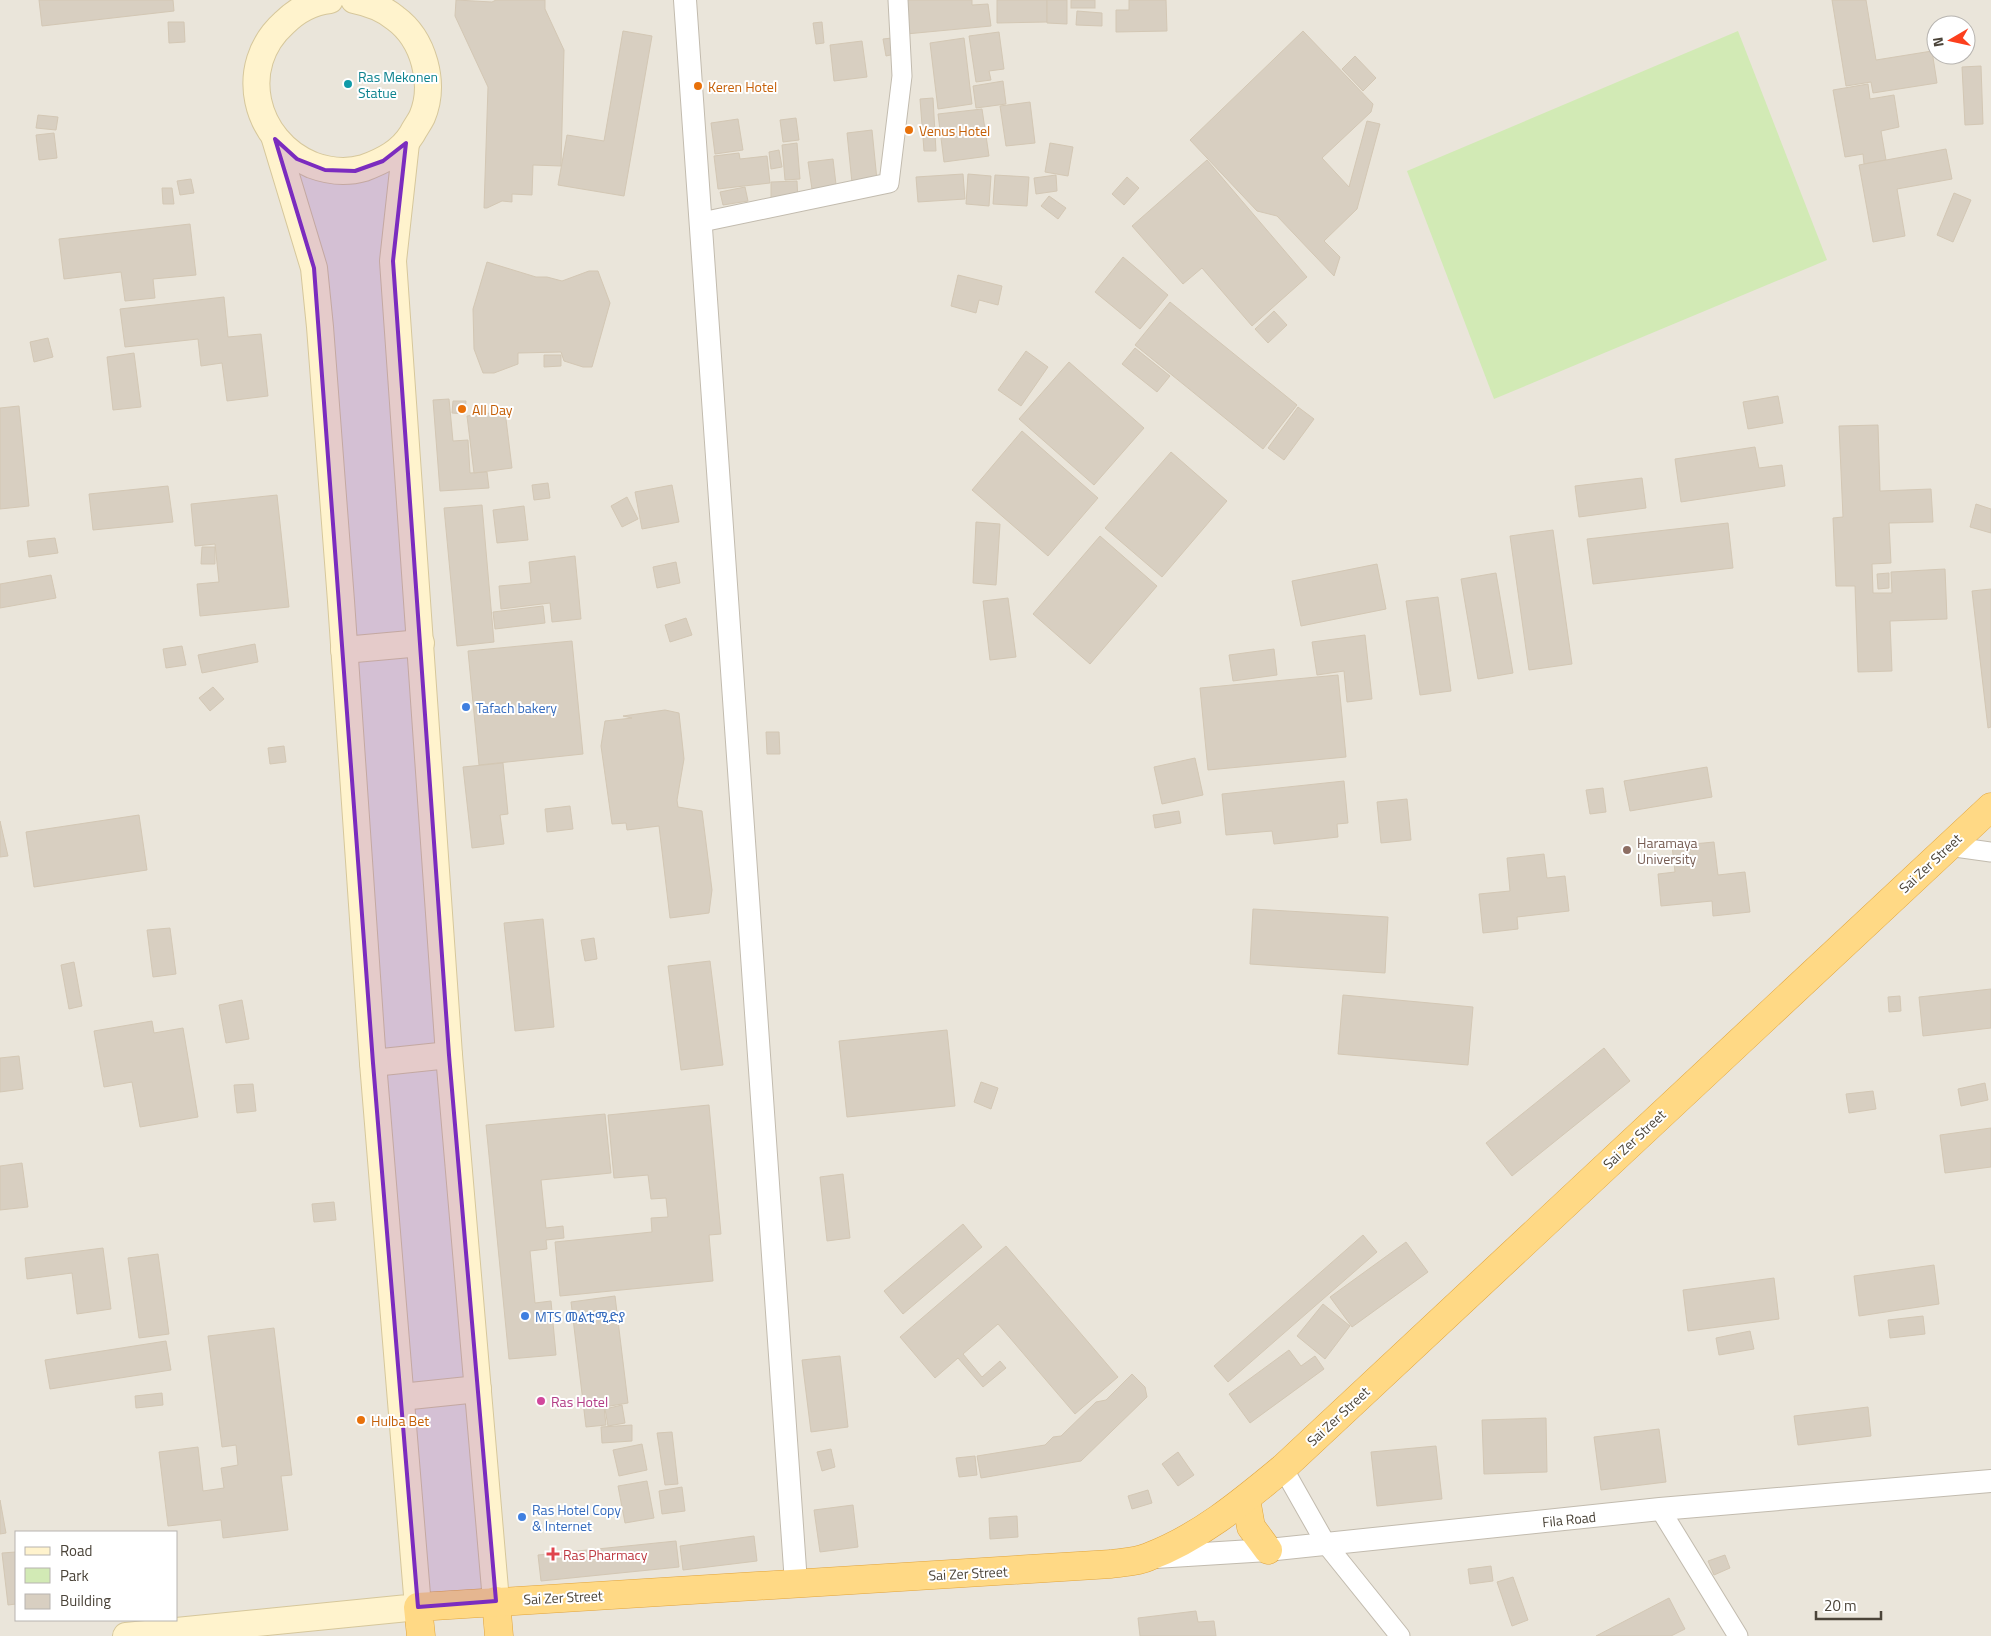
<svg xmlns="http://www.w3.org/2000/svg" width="1991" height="1636" font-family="'Titillium Web','Noto Sans Ethiopic',sans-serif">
<rect width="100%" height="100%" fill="#f6f3ec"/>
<!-- residential -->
<path fill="#eae5da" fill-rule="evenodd" d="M0 0H1991V1636H0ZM1936 25H1966V55H1936ZM16 1532H176V1620H16Z"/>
<!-- green -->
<path fill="#d2eab5" d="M1738 31 1827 260 1494 399 1407 171Z"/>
<!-- building -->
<g fill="#d8cfc1" stroke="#d3c7b4">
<path d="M39 0H173L174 11 42 26Z"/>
<path d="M456 0 492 2 496 0H545V9L564 50 561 166 533 165 532 195 512 194V202L502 201 487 208H484L488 87 455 16Z"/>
<path d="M903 0H972V5L988 4 991 26 906 34Z"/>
<path d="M997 0H1047V22L997 23Z"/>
<path d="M1047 0H1067V24L1047 23Z"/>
<rect x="1071" y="0" width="24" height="8"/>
<path d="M1129 0H1166L1167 31 1116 32V10H1129Z"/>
<path d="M1832 0H1866L1876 60 1932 51 1937 83 1873 93 1871 82 1846 86Z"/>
<path d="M1077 11 1102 13V26L1076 25Z"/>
<path d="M168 22H184L185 42 169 43Z"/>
<path d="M822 22 824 43 816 44 813 23Z"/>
<path d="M623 31 652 36 624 196 558 185 567 135 604 141Z"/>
<path d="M1303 31 1373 104 1371 112 1322 158 1349 187 1367 121 1380 124 1357 209 1324 241 1340 257 1334 276 1277 216 1257 211 1190 140Z"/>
<path d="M999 32 1004 69 989 71 991 80 976 82 969 36Z"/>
<path d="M892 38 895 54 886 56 883 39Z"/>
<path d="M964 38 972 104 938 109 930 43Z"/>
<path d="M862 41 867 77 834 81 830 45Z"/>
<path d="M1355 56 1376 78 1363 91 1342 69Z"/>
<path d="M1981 66 1983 124 1965 125 1962 67Z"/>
<path d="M1003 81 1006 104 976 108 973 86Z"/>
<path d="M1868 84 1870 99 1894 95 1899 127 1881 131 1886 160 1864 164 1863 154 1845 157 1833 90Z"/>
<path d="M933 98 936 151H924L920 99Z"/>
<path d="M1030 102 1035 143 1006 146 1000 106Z"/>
<path d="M982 109 989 156 944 162 938 114Z"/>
<path d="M38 115 58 117 56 130 36 128Z"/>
<path d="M796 118 799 140 783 142 780 120Z"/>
<path d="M738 119 743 150 715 154 711 123Z"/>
<path d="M872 130 877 180 852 183 847 133Z"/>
<path d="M54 133 57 158 39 160 36 135Z"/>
<path d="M797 143 800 179 785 180 782 145Z"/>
<path d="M1050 143 1073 147 1068 176 1045 172Z"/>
<path d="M1946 149 1952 179 1897 189 1905 236 1873 242 1859 165Z"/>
<path d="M779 150 782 167 771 169 769 152Z"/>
<path d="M739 153 740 159 767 156 770 183 718 189 714 156Z"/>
<path d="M833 159 837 193 813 196 808 162Z"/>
<path d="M1207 160 1307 277 1252 326 1202 268 1183 284 1132 226Z"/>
<path d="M963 174 965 199 918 202 916 177Z"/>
<path d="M968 174 991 176 989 206 966 204Z"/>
<path d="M995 175 1029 177 1027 206 993 204Z"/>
<path d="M1056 175 1057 191 1036 194 1034 178Z"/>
<path d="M1127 177 1139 188 1124 205 1112 194Z"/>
<path d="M191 179 194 193 180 195 177 181Z"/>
<path d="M797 181 798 201 771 202V182Z"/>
<path d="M745 187 748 201 723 205 720 192Z"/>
<path d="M162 188H172L174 204H163Z"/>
<path d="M1954 193 1971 200 1953 242 1937 235Z"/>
<path d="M1049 196 1066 208 1058 219 1041 206Z"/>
<path d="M190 224 196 275 153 279 155 298 125 301 121 272 64 279 59 239Z"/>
<path d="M1123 257 1168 295 1140 329 1095 292Z"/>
<path d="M487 262 536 277H547L562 281 589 271H598L610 303 592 367H583L564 361 561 352 518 353V364L494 373H483L474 349 473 309Z"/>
<path d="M958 275 1002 286 998 305 979 300 976 313 951 306Z"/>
<path d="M224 297 228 337 261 334 268 396 227 401 222 363 201 366 198 339 125 347 120 309Z"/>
<path d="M1170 302 1297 405 1263 449 1135 345Z"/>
<path d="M1274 311 1287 325 1268 343 1255 329Z"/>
<path d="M48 338 53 357 34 362 30 342Z"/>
<path d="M1135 348 1170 376 1157 392 1122 364Z"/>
<path d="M1026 351 1048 367 1021 406 998 390Z"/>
<path d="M134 353 141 407 113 410 107 357Z"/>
<path d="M544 355H561V366L544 367Z"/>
<path d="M1069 362 1144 428 1094 485 1019 419Z"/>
<path d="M1778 396 1783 423 1748 429 1743 402Z"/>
<path d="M449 399 453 441 468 440 470 473 487 472 489 488 440 491 433 400Z"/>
<path d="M453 401H466L465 414 452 413Z"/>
<path d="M19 406 29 506 0 509V408Z"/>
<path d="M1298 407 1314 419 1284 460 1268 448Z"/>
<path d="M505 411 512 468 474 473 467 416Z"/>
<path d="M1878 425 1880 491 1931 489 1933 522 1889 523 1891 563 1872 564 1873 593H1892L1891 572 1945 569 1947 619 1890 621 1892 671 1858 672 1855 586H1836L1833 518 1843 517 1839 426Z"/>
<path d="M1022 431 1098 498 1048 556 972 490Z"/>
<path d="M1755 447 1759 468 1782 465 1785 486 1681 502 1675 459Z"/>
<path d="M1171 452 1227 501 1162 577 1105 528Z"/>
<path d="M1642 478 1646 508 1579 517 1575 486Z"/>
<path d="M548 483 550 498 534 500 532 485Z"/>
<path d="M672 485 679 522 642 529 635 492Z"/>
<path d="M168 486 173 522 93 530 89 494Z"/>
<path d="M277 495 289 607 200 616 197 584 219 582 215 544 195 546 191 504Z"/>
<path d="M627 497 638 519 622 527 611 506Z"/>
<path d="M1976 504 1991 509V533L1970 527Z"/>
<path d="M482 505 494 642 457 646 444 508Z"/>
<path d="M524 506 528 540 497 543 493 510Z"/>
<path d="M976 522 1000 524 996 585 973 583Z"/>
<path d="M1728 523 1733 568 1593 584 1587 539Z"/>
<path d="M1553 530 1572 664 1529 670 1510 536Z"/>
<path d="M1100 536 1157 586 1090 664 1033 614Z"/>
<path d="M55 538 58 553 29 557 27 541Z"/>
<path d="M202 547H215V564H201Z"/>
<path d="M575 556 581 619 552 622 550 603 501 609 499 586 531 583 529 562Z"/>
<path d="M676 562 680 583 657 588 653 567Z"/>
<path d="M1377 564 1386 609 1301 626 1292 581Z"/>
<path d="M1496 573 1513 673 1478 679 1461 579Z"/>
<path d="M1889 573V588L1878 589 1877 574Z"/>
<path d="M51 575 56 598 0 608V584Z"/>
<path d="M1991 589V727L1988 728 1972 591Z"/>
<path d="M1438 597 1451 691 1420 695 1406 601Z"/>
<path d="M1008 598 1016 657 990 660 983 601Z"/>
<path d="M543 606 545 623 495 629 493 612Z"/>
<path d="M686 618 692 635 670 642 665 625Z"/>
<path d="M1365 635 1372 699 1347 702 1344 671 1317 675 1312 642Z"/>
<path d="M572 641 583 754 479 765 468 651Z"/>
<path d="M255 644 258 662 202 673 198 655Z"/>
<path d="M182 646 186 665 166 668 163 649Z"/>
<path d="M1274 649 1277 675 1233 681 1229 655Z"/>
<path d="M1338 675 1346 757 1208 770 1200 688Z"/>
<path d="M213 687 224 699 210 711 199 698Z"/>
<path d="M665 710 679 713 684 759 677 800 678 807 702 811 712 890 709 913 670 918 659 826 627 830 626 823 612 824 601 746 605 721 632 718 623 716Z"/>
<path d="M766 732H779L780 754H767Z"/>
<path d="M284 746 286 762 270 764 268 748Z"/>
<path d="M1195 758 1203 795 1162 804 1154 767Z"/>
<path d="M503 763 508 814 500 815 504 844 472 848 463 767Z"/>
<path d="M1707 767 1712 797 1630 811 1624 781Z"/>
<path d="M1344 781 1348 823 1337 824 1338 837 1274 844 1272 831 1226 835 1222 794Z"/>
<path d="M1603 788 1606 812 1590 814 1586 790Z"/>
<path d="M1407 799 1411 840 1381 843 1377 802Z"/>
<path d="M570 806 573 829 547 832 545 809Z"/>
<path d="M1179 811 1181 823 1155 828 1153 815Z"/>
<path d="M139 815 147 870 34 887 26 832Z"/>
<path d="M0 821 8 856 0 857Z"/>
<path d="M1714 842 1718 875 1745 872 1750 912 1713 916 1712 901 1661 906 1658 874 1675 872 1672 846Z"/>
<path d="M1544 854 1547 878 1565 876 1569 911 1517 917 1518 929 1483 933 1479 894 1510 891 1507 858Z"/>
<path d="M1253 909 1388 917 1385 973 1250 964Z"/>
<path d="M543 919 554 1027 515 1031 504 923Z"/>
<path d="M170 928 176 974 153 977 147 930Z"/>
<path d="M594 938 597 959 585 961 581 940Z"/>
<path d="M710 961 723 1065 681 1070 668 966Z"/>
<path d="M74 962 82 1006 69 1009 61 965Z"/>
<path d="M1991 989V1028L1923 1036 1919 997Z"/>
<path d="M1343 995 1473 1007 1468 1065 1338 1054Z"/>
<path d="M1900 996 1901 1011 1889 1012 1888 997Z"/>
<path d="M242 1000 249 1039 226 1043 219 1005Z"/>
<path d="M152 1021 154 1033 183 1028 198 1117 140 1127 132 1082 104 1087 94 1031Z"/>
<path d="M947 1030 955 1106 847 1117 839 1041Z"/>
<path d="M1604 1048 1630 1081 1512 1176 1486 1143Z"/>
<path d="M19 1056 23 1089 0 1092V1058Z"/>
<path d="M981 1082 998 1088 991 1109 974 1102Z"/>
<path d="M1985 1083 1988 1100 1961 1106 1958 1089Z"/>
<path d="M253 1084 256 1111 237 1113 234 1085Z"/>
<path d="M1873 1091 1876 1109 1849 1113 1846 1094Z"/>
<path d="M709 1105 721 1234 709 1235 713 1281 560 1296 555 1242 652 1232 651 1218 668 1217 666 1198 651 1199 648 1175 614 1178 608 1115Z"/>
<path d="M605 1114 611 1173 541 1180 546 1228 563 1226 564 1238 546 1240 547 1249 530 1251 535 1303 551 1301 556 1355 509 1359 486 1125Z"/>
<path d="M1991 1128V1167L1945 1173 1940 1135Z"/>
<path d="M22 1163 28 1207 0 1210V1166Z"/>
<path d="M843 1174 850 1238 827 1241 820 1177Z"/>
<path d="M334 1202 336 1220 314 1222 312 1204Z"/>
<path d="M963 1224 982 1247 903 1314 884 1291Z"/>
<path d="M1363 1235 1377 1252 1228 1382 1214 1366Z"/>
<path d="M1406 1242 1428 1272 1352 1327 1330 1297Z"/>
<path d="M1006 1246 1118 1377 1075 1414 998 1324 963 1354 982 1377 1000 1361 1006 1368 983 1387 958 1358 935 1378 900 1337Z"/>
<path d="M103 1248 111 1309 77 1314 72 1273 27 1279 25 1258Z"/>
<path d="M158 1254 169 1334 139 1338 128 1258Z"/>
<path d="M1934 1265 1939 1304 1859 1316 1854 1276Z"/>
<path d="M1774 1278 1779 1319 1688 1331 1683 1290Z"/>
<path d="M615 1296 628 1403 604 1407 606 1425 586 1427 571 1302Z"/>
<path d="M1323 1304 1350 1326 1325 1359 1297 1336Z"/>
<path d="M1923 1316 1925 1334 1890 1338 1888 1320Z"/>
<path d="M274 1328 292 1475 281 1476 288 1530 223 1538 221 1520 168 1526 159 1452 198 1447 203 1491 224 1488 221 1468 238 1465 236 1445 222 1447 208 1336Z"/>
<path d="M1750 1331 1754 1349 1719 1355 1716 1338Z"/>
<path d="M166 1341 171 1370 50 1389 45 1360Z"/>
<path d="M1289 1350 1301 1366 1315 1356 1324 1369 1250 1423 1229 1394Z"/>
<path d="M840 1356 848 1427 811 1432 802 1360Z"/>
<path d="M1132 1374 1145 1387 1147 1397 1081 1461 981 1478 977 1456 1045 1445 1053 1437 1061 1436 1096 1402 1106 1400Z"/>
<path d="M162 1393 163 1405 136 1408 135 1396Z"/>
<path d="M622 1405 625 1423 608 1426 605 1409Z"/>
<path d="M1868 1407 1871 1436 1798 1445 1794 1416Z"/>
<path d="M1546 1418 1547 1472 1484 1474 1482 1420Z"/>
<path d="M632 1425V1441L602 1443 601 1427Z"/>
<path d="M1659 1429 1666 1482 1601 1490 1594 1437Z"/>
<path d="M672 1432 678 1484 665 1485 657 1433Z"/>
<path d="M642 1444 647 1470 619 1476 613 1450Z"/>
<path d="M1436 1446 1442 1499 1377 1506 1371 1452Z"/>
<path d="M831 1449 835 1467 822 1471 817 1452Z"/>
<path d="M1178 1452 1194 1475 1178 1486 1162 1464Z"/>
<path d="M975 1456 977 1475 959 1477 956 1458Z"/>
<path d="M647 1481 654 1518 625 1523 618 1486Z"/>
<path d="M682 1487 685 1511 662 1514 659 1491Z"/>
<path d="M1148 1490 1152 1503 1132 1509 1128 1496Z"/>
<path d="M0 1500 6 1533 0 1534Z"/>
<path d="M853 1505 858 1547 820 1552 814 1510Z"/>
<path d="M1017 1516 1018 1537 990 1539 989 1518Z"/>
<path d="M754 1536 757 1561 683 1570 680 1546Z"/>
<path d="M676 1541 679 1567 541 1581 538 1555Z"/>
<path d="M16 1552V1604L8 1605 2 1553Z"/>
<path d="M1725 1555 1730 1568 1714 1575 1708 1561Z"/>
<path d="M1491 1566 1493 1581 1470 1584 1468 1569Z"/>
<path d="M1513 1577 1528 1620 1512 1626 1497 1582Z"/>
<path d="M1669 1598 1685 1629 1671 1636H1596Z"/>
<path d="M1196 1611 1198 1622 1214 1621 1216 1636H1140L1138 1618Z"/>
</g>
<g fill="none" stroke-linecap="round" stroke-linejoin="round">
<!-- minor casing -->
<g stroke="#c2bbae" stroke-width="21">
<g id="minor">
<path d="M702 222 889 183 902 76 898 0"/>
<path d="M1948 846 1991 852"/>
<path d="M1283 1468 1326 1544 1400 1636"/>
<path d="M1660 1509 1738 1636"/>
</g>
</g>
<!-- tertiary casing -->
<g stroke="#c2bbae" stroke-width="24">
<g id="tertiary">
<path d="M685 0 796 1583"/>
<path d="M1155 1557 1268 1550 1660 1509 1991 1481"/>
</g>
</g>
<!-- secondary casing -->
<g stroke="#d6c79b" stroke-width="28">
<g id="secondary">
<path d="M330 0C312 2 297 10 284 23 236 66 254 141 312 165 328 171 347 173 364 168 383 161 401 152 412 134 415 128 419 123 422 117 436 84 424 39 395 18 383 8 369 3 354 0"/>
<path d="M406 143 393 261 449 1055 496 1601"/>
<path d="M344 650 421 643"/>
<path d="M373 1063 449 1055"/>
<path d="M401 1397 478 1389"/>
<path d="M126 1636 418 1607 373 1063 341 601 320 327 314 268 275 139"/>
</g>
</g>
<!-- trunk casing -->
<g stroke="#e0a43c" stroke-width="29">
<g id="trunk">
<path d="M1246 1499 1251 1527 1268 1550"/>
<path d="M496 1601 499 1636"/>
<path d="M421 1636 418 1607 1111 1564C1123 1562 1137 1562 1148 1557 1199 1538 1242 1502 1283 1468L1991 807"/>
</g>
</g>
<!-- minor -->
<use href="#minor" stroke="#fff" stroke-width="19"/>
<!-- tertiary -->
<use href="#tertiary" stroke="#fff" stroke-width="22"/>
<!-- secondary -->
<use href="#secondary" stroke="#fff3cd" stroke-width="26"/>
<!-- trunk -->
<use href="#trunk" stroke="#ffd985" stroke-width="28"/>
</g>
<!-- marked area -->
<path fill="#7b2cbf" fill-opacity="0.2" stroke="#7b2cbf" stroke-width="4" stroke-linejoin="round" d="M275 139 297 159 325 170 355 171 383 161 406 143 393 261 449 1055 496 1601 418 1607 373 1063 314 268Z"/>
<!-- markers -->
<circle fill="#0f9aa8" stroke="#fff" stroke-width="2" cx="348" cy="84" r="5"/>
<g fill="#e8710a" stroke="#fff" stroke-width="2">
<circle cx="698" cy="86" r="5"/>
<circle cx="909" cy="130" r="5"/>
<circle cx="462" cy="409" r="5"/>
<circle cx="361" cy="1420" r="5"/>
</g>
<g fill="#3f7fe0" stroke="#fff" stroke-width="2">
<circle cx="466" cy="707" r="5"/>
<circle cx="525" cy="1316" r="5"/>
<circle cx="522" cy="1517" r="5"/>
</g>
<circle fill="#8d6e63" stroke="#fff" stroke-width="2" cx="1627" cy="850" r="5"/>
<circle fill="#d1479c" stroke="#fff" stroke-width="2" cx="541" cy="1401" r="5"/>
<path fill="#e0444e" stroke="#fff" stroke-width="2" d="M550.5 1546.5h5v5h5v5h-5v5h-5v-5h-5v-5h5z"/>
<g text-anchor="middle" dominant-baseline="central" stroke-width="4" stroke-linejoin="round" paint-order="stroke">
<!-- culture labels -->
<g font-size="14" fill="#0d838f" stroke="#fff" text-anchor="start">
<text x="358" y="76">Ras Mekonen<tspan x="358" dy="16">Statue</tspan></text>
</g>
<!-- food labels -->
<g font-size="14" fill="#c56008" stroke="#fff" text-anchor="start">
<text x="708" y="86">Keren Hotel</text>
<text x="919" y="130">Venus Hotel</text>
<text x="472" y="409">All Day</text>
<text x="371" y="1420">Hulba Bet</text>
</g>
<!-- shop labels -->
<g font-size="14" fill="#366cbe" stroke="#fff" text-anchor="start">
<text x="476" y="707">Tafach bakery</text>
<text x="535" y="1316">MTS መልቲሚድያ</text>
<text x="532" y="1509">Ras Hotel Copy<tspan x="532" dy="16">&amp; Internet</tspan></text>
</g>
<!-- education labels -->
<g font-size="14" fill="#785e54" stroke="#fff" text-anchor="start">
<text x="1637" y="842">Haramaya<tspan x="1637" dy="16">University</tspan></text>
</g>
<!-- street labels -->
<g font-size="14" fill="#4b4439" stroke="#fff">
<text transform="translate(1930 863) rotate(-43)">Sai Zer Street</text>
<text transform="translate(1634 1139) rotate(-43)">Sai Zer Street</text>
<text transform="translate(1338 1416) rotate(-43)">Sai Zer Street</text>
<text transform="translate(1569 1519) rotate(-6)">Fila Road</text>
<text transform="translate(968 1573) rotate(-3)">Sai Zer Street</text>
<text transform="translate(563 1597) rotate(-3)">Sai Zer Street</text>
</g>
<!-- hotel labels -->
<g font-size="14" fill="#b23c85" stroke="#fff" text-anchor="start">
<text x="551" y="1401">Ras Hotel</text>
</g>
<!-- health labels -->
<g font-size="14" fill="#be3a42" stroke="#fff" text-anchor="start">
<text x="563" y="1554">Ras Pharmacy</text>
</g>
</g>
<!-- legend -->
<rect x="15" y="1531" width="162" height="90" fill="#ffffff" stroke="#b7b4b0"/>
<rect x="25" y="1547" width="25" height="8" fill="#fff3cd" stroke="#b7b4b0"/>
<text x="60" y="1556" font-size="15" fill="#4b4439">Road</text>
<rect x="25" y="1568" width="25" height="15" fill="#d2eab5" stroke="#b7b4b0"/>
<text x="60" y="1581" font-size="15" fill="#4b4439">Park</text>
<rect x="25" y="1594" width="25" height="15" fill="#d8cfc1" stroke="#b7b4b0"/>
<text x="60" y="1606" font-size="15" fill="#4b4439">Building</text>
<!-- north arrow -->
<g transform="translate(1951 40) rotate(261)"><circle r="24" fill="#ffffff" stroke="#b7b4b0"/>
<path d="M0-4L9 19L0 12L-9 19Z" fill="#fc3f1d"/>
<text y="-8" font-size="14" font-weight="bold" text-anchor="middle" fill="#4b4439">N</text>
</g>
<!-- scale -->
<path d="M1816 1611v8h65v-8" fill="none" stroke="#4b4439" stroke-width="2.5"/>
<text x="1824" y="1611" font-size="15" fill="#4b4439" stroke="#ffffff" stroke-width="4" paint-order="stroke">20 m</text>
</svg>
